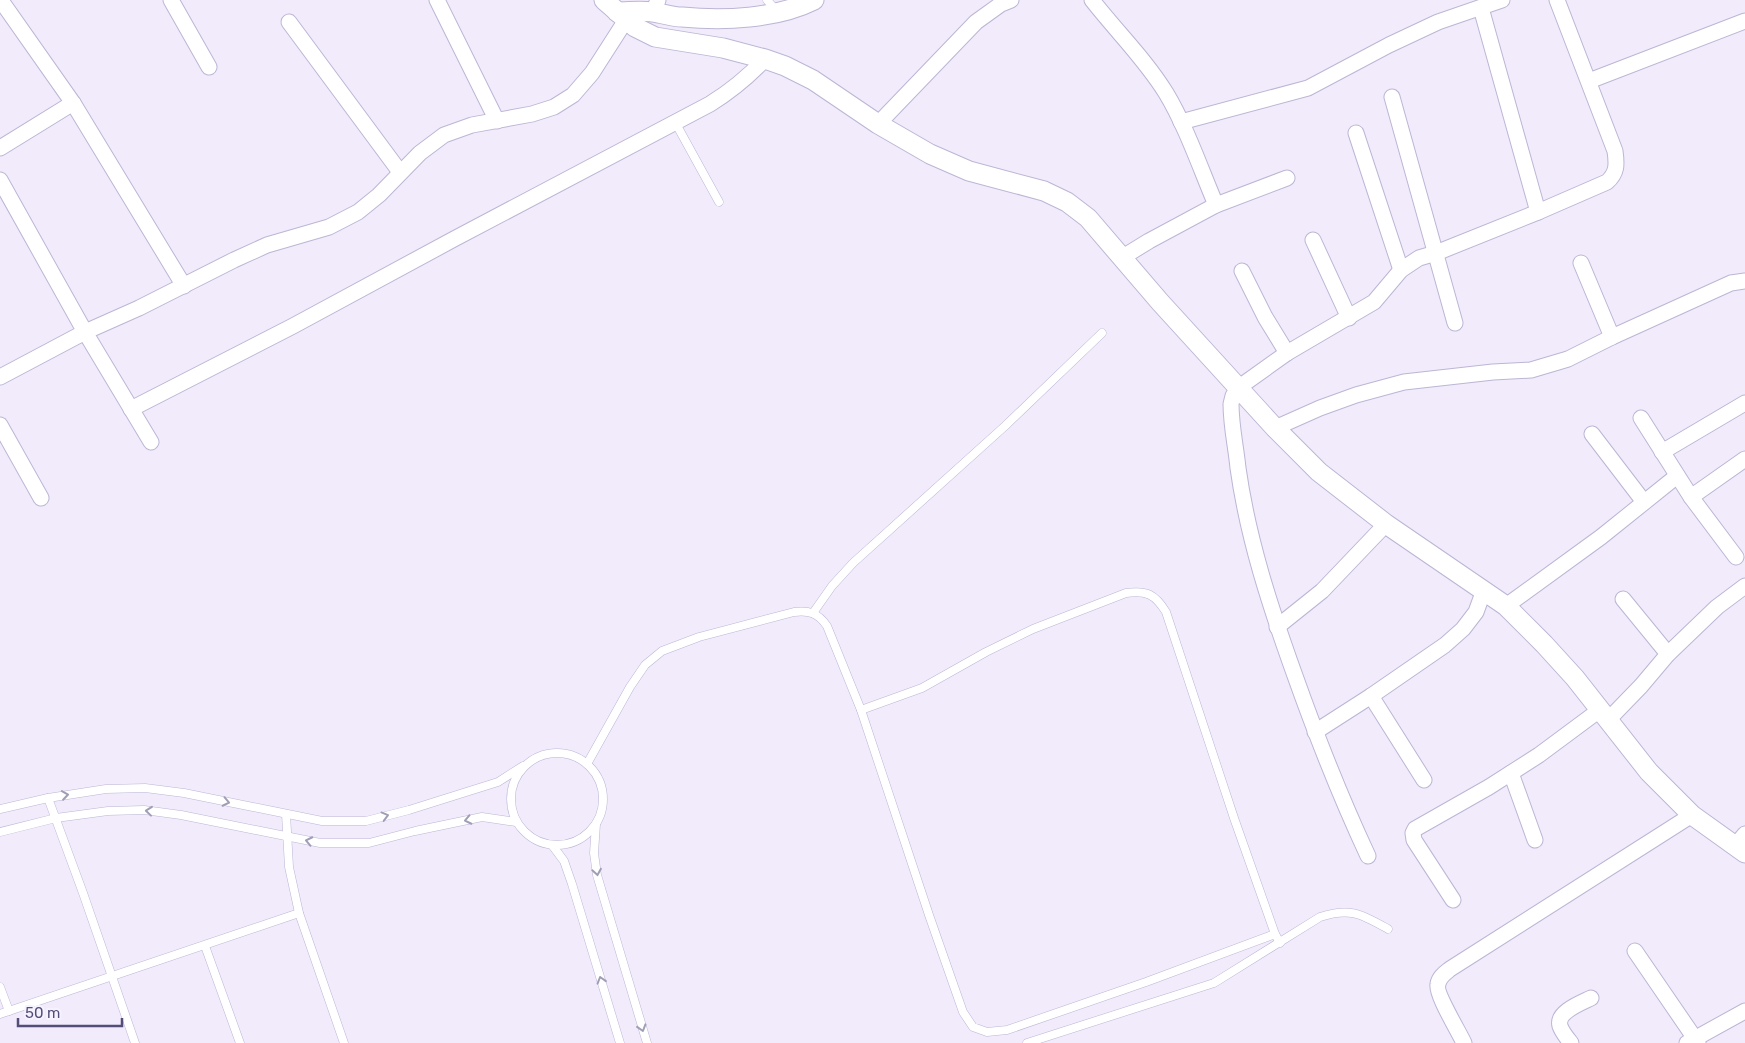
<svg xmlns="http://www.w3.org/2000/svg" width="1745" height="1043" font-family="Rubik,sans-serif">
<rect width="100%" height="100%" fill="#f2ebfc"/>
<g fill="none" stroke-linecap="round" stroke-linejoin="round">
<!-- service casing -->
<g stroke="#bcb6d4" stroke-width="9">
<g id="service">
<path d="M767 0 776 10"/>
<path d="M675 122 719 202"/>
<path d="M813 613 832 586 853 563 1005 426 1102 333"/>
<path d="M861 710 922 688 986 652 1033 629 1126 593C1146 590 1155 594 1166 612L1234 818 1275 934 1280 943"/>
<circle cx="557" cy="799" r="46"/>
<path d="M587 764 630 687 645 665 662 651 699 637 794 612C809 610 818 613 827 626L861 710 929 915 963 1012 973 1027 987 1032 1007 1030 1146 982 1275 934"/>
<path d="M48 798 83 893 135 1043"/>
<path d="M0 809 48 798 106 789 145 788 184 793 322 821H366L409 810 498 782 523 766"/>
<path d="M286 814 289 867 299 913 344 1043"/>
<path d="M596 824 594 853 597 875 647 1043"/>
<path d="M0 832 56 818 108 811 144 810 181 815 320 843H369L415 831 482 817 516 822"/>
<path d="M552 845 564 861 572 884 620 1043"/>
<path d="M205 946 240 1043"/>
<path d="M0 987 9 1011"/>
<path d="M0 1014 299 913"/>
<path d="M1027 1043 1214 983 1320 917C1350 907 1361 914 1388 929"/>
</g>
</g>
<!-- minor casing -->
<g stroke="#bcb6d4" stroke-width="17">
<g id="minor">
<path d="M171 0 209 67"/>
<path d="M437 0 497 121"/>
<path d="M1092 0C1117 32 1145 59 1166 93 1186 126 1201 170 1216 205"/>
<path d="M2 2 73 103 184 286"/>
<path d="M1481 8 1538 212"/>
<path d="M653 12 658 0"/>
<path d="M289 22 400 172"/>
<path d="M1589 81 1745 21"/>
<path d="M1392 97 1455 323"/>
<path d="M1181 122 1308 88 1389 45 1438 22 1502 0"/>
<path d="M878 124 976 22 1001 4 1011 0"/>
<path d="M1356 133 1401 270"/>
<path d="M0 148 73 103"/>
<path d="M0 180 85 332 151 442"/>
<path d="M1313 240 1349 318"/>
<path d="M1123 257 1149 241 1216 205 1287 178"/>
<path d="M1581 263 1612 337"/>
<path d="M1242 271 1265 317 1287 353"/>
<path d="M0 377 85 332 139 308 234 260 267 245 329 227 358 212 379 195 420 153 444 135 472 125 532 114 554 107 573 95 592 73 626 20"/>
<path d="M131 409 293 326 454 239 710 104C731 91 748 77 765 59"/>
<path d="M1641 418 1691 497 1736 557"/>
<path d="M0 425 41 498"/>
<path d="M1275 428 1320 408 1356 395 1404 382 1493 372 1531 370 1568 359 1612 337 1731 283 1745 281"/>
<path d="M1592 434 1644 502"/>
<path d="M1662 452 1745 403"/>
<path d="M1691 497 1745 459"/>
<path d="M1623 599 1668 654"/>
<path d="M1506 606 1601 537 1677 476"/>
<path d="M1277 627 1322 591 1386 524"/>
<path d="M1371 696 1424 780"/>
<path d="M1609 719 1641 686 1668 654 1717 607 1745 586"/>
<path d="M1315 732 1371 696 1445 645 1463 629 1476 612 1484 590"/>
<path d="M1511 773 1535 840"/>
<path d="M1735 846 1745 834"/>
<path d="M1368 856C1340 796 1316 735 1294 673 1270 606 1248 539 1238 468 1236 447 1231 426 1231 404L1233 396 1238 388 1287 353 1374 302 1401 270 1419 258 1436 253 1538 212 1607 182C1617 173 1617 165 1615 151L1557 0"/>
<path d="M1453 900 1414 840 1413 833 1415 829 1489 787 1539 755 1601 709"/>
<path d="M1635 951 1698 1043"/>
<path d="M1464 1043C1459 1032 1435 993 1438 984 1439 977 1445 973 1450 969L1692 815"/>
<path d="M1571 1043C1567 1038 1562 1032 1560 1026 1556 1012 1581 1003 1591 998"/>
<path d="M1687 1043 1745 1011"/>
</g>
</g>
<!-- tertiary casing -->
<g stroke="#bcb6d4" stroke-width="21">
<g id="tertiary">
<path d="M604 0 635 27 655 37 723 48 765 59 785 66 813 80 878 124 930 154 969 171 1044 191 1067 202 1088 218 1160 302 1275 428 1319 472 1386 524 1506 606 1544 644 1575 678 1649 772 1692 815 1745 853"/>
<path d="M617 12C629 12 640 10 652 12 662 13 672 17 682 17 723 21 776 19 814 0"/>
</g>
</g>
<!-- service -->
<use href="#service" stroke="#fff" stroke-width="8"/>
<!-- minor -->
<use href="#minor" stroke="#fff" stroke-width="15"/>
<!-- tertiary -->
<use href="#tertiary" stroke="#fff" stroke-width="19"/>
</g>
<!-- one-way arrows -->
<defs><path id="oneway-chevron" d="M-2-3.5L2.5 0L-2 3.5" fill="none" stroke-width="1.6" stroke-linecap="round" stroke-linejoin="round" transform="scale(1.25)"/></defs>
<g stroke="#a09eb5">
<use href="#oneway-chevron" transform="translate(65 795) rotate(-8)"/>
<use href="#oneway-chevron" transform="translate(226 802) rotate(12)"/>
<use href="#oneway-chevron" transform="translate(149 811) rotate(-174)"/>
<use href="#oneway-chevron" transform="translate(385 816) rotate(-15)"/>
<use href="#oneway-chevron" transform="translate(468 820) rotate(168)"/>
<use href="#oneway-chevron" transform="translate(309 841) rotate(-168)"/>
<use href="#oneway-chevron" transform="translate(597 872) rotate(81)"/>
<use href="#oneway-chevron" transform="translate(601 980) rotate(-107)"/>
<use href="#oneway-chevron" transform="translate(642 1028) rotate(73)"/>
</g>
<!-- scale -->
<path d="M18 1018v8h104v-8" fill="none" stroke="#534e78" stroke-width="2.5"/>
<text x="25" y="1018" font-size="15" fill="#534e78" stroke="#f7f2ff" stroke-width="4" paint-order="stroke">50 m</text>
</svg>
